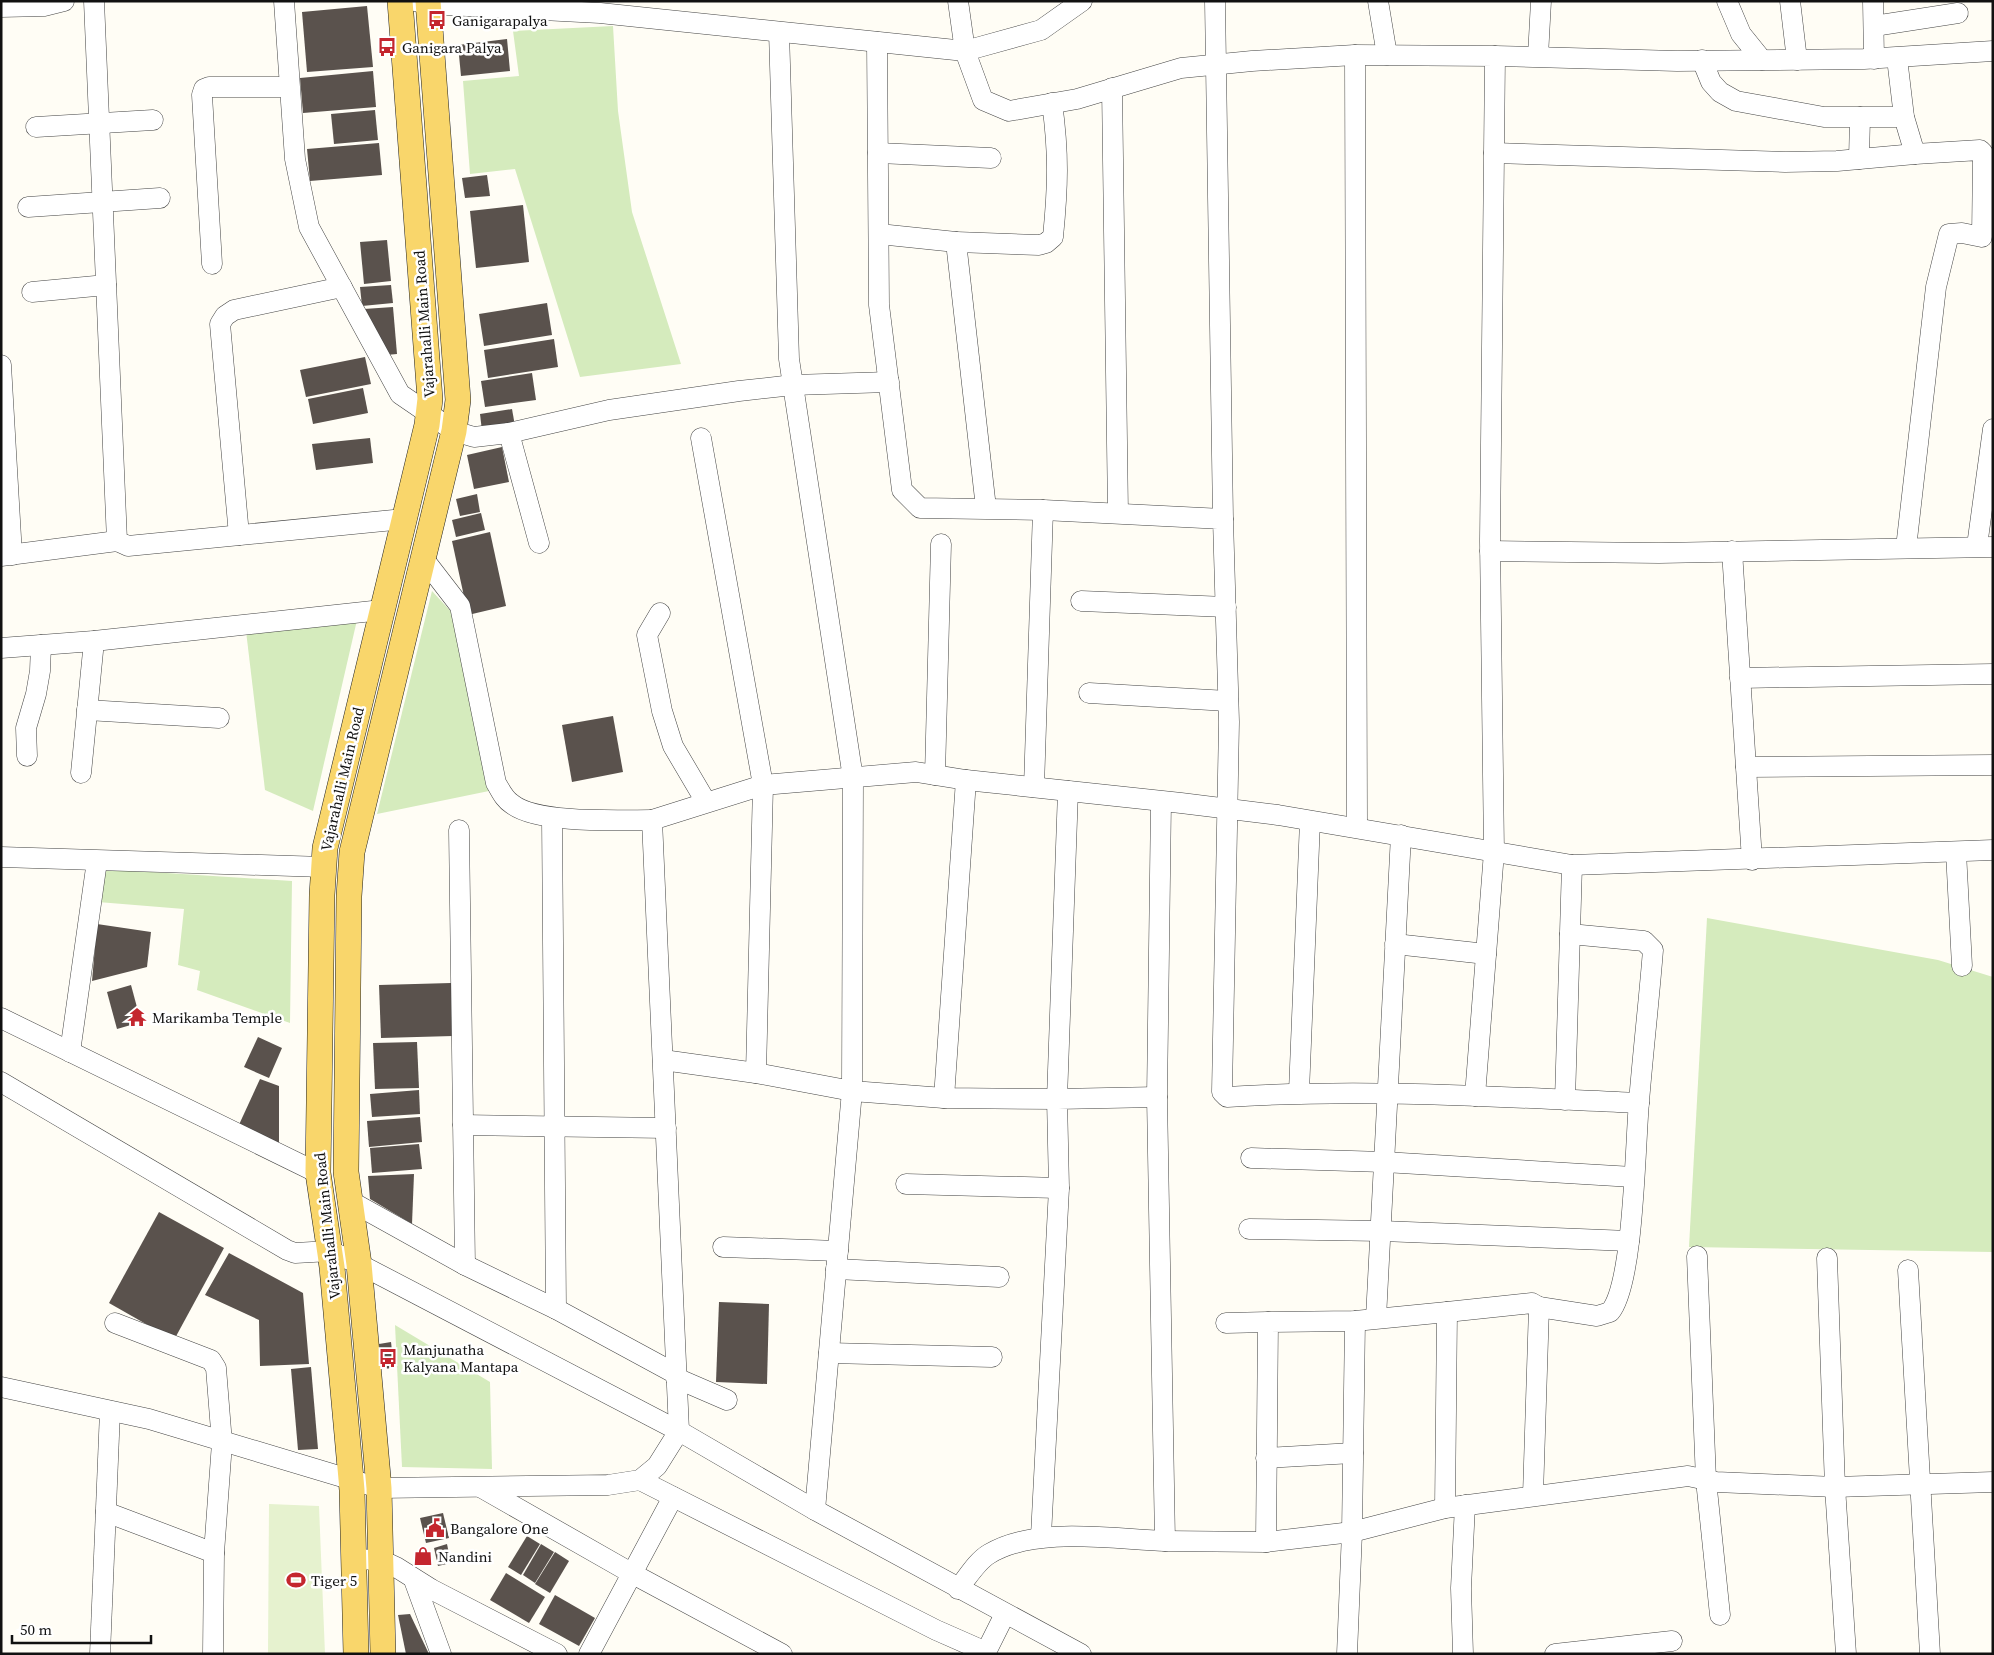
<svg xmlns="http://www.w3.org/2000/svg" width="1994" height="1655" font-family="'Source Serif 4',serif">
<rect width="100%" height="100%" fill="#fffdf5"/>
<!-- green -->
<g fill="#d5ebbd">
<path d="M613 26 618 111 632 212 681 364 580 377 515 169 470 174 463 81 519 76 513 31Z"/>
<path d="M432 591 456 617 489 791 377 814Z"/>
<path d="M357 620 313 811 265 790 246 631Z"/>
<path d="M104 869 292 881 290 1023 197 990 200 971 178 965 184 909 98 902Z"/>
<path d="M1707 918 1938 960 1993 977V1252L1689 1247Z"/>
<path d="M395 1325 490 1382 492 1469 402 1467Z"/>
</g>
<!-- pitch -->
<path fill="#e6f2cf" d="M269 1504 319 1506 325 1654H268Z"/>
<!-- building -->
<g fill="#5a524d">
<path d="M367 6 373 67 307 72 302 12Z"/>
<path d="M507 39 510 71 461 76 458 45Z"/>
<path d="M373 71 376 107 303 113 300 78Z"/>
<path d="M375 110 378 140 334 144 331 114Z"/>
<path d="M379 143 382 175 310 181 307 149Z"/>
<path d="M487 175 490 196 465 198 462 178Z"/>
<path d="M523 205 529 262 476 268 470 211Z"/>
<path d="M387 240 391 281 364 284 360 242Z"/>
<path d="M391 285 393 303 362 306 360 287Z"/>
<path d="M547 303 552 335 484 346 479 314Z"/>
<path d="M393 307 397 354 386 355 364 309Z"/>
<path d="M554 339 558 367 488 378 484 350Z"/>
<path d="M365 357 371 384 306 397 300 370Z"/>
<path d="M532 373 536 400 485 407 481 381Z"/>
<path d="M363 388 368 413 313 424 308 399Z"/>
<path d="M512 409 515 426 482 431 480 414Z"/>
<path d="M370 438 373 463 316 470 312 444Z"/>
<path d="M502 447 509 482 474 489 467 455Z"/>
<path d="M477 494 480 512 460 516 456 499Z"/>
<path d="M481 513 485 530 456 537 452 520Z"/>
<path d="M490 532 506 606 468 615 452 541Z"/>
<path d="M613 716 623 772 572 782 562 725Z"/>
<path d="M97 924 151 932 147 967 92 981Z"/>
<path d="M451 983 453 1036 381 1038 379 985Z"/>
<path d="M131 985 141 1022 117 1029 107 992Z"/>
<path d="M258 1037 282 1048 269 1078 244 1067Z"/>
<path d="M417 1042 419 1088 375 1089 373 1043Z"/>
<path d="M260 1079 279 1086V1148L237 1129Z"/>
<path d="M419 1090 420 1114 372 1117 370 1094Z"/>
<path d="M420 1117 422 1142 369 1147 367 1121Z"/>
<path d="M419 1144 422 1169 372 1173 370 1148Z"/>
<path d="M414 1174 412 1224 370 1199 368 1176Z"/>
<path d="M159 1212 224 1248 174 1340 109 1303Z"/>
<path d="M229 1253 303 1293 309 1364 260 1366 259 1320 205 1295Z"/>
<path d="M719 1302 769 1304 767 1384 716 1382Z"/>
<path d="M391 1342 394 1368 382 1369 379 1344Z"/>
<path d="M311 1367 318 1449 298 1450 291 1369Z"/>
<path d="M443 1513 449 1538 426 1543 420 1518Z"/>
<path d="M527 1536 540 1544 521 1575 508 1567Z"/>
<path d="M447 1544 451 1563 438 1566 434 1548Z"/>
<path d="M541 1544 554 1552 535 1583 523 1575Z"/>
<path d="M427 1550 429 1559 421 1560 419 1552Z"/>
<path d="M555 1552 569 1561 550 1593 535 1584Z"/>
<path d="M506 1573 545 1597 529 1623 490 1600Z"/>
<path d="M555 1595 595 1618 579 1646 539 1624Z"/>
<path d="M410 1614 429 1654H406L398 1615Z"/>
</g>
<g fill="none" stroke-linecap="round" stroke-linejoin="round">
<!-- minor casing -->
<g stroke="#444" stroke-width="21">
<g id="minor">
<path d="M94 1 117 541 128 546 404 519"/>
<path d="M284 1 295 159 309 227 400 394 454 431 474 437 509 433 609 410 739 391 793 385 889 382"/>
<path d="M415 1 428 4 600 13 965 51 958 1"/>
<path d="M1082 1 1041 30 965 51 983 100 1009 111 1077 99 1181 68 1252 61 1355 55 1495 56 1490 541 1494 852 1475 1096"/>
<path d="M1215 1 1223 519"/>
<path d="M1378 1 1387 55"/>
<path d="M1727 1 1741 34 1762 60"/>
<path d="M1790 1 1797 60"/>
<path d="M1873 1 1874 59"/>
<path d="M1 7 44 6 64 1"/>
<path d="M1874 26 1958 13"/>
<path d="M779 32 789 359 853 778 852 1091 815 1510"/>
<path d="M877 42 879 305 902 490 920 508 1043 510 1223 519 1229 722 1222 1092 1227 1097C1364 1088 1501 1097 1639 1103"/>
<path d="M1355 55 1357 827"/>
<path d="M1495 56 1677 61 1864 59 1993 51"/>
<path d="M1538 56 1541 1"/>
<path d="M1897 58 1904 117 1915 154 1980 150 1983 153 1982 237 1962 233 1949 234 1936 287 1906 548"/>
<path d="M1702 60 1711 82 1720 92 1736 101 1824 117H1904"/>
<path d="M1112 88 1118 513"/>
<path d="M36 127 153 120"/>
<path d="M878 153 991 158"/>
<path d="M1494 153 1785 162 1837 161 1915 154"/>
<path d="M1859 159 1860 117"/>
<path d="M28 207 160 198"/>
<path d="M879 234 956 242 986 508"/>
<path d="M956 242 1039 245 1046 243 1053 237C1058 187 1059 153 1052 103"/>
<path d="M212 264 202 95 204 89 209 87H289"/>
<path d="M32 292 106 285"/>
<path d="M1 365 12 555"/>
<path d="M509 433 539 543"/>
<path d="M701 438 763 785 756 1073"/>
<path d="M239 535 220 324 225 316 234 310 342 287"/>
<path d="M1977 546 1993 429"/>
<path d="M1490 551 1659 553 1993 547"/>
<path d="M1732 551 1752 860"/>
<path d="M1 556 117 541"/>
<path d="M423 558 460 606 496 783C501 791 504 799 512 804 537 824 619 820 652 820"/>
<path d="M1081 601 1226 607"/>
<path d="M660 613 647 635 662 711 673 746 706 802"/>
<path d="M1 648 94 641 382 610"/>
<path d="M1740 678 1993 674"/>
<path d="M1089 693 1228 701"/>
<path d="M87 710 219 718"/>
<path d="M27 756 26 728 36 694 40 671 41 645"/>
<path d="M1746 767 1993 765"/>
<path d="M81 773 94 641"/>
<path d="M935 775 941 544"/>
<path d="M1034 787 1043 510"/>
<path d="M552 818 556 1309"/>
<path d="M459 830 465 1265"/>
<path d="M1956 852 1962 966"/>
<path d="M1 857 324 867"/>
<path d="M1395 944 1486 954"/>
<path d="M1 1018 318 1173"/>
<path d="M70 1052 97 861"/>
<path d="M663 1060 756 1073 852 1091 944 1098 1057 1099 1068 791"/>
<path d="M1 1082 287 1250 295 1253 330 1251 359 1264 679 1431 815 1510 1081 1654"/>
<path d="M1299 1092 1310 821"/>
<path d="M944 1098 966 780"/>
<path d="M1565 1100 1572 865"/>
<path d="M463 1125 666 1128"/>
<path d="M1251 1158 1384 1162 1633 1177"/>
<path d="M906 1184 1059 1188"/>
<path d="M350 1201 465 1265 556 1309 676 1374"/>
<path d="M1249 1229 1382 1231 1629 1241"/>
<path d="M723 1247 838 1251"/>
<path d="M1697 1256 1706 1480 1720 1615"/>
<path d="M1827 1258 1835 1487 1846 1654"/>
<path d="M836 1269 999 1277"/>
<path d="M1908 1270 1930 1654"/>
<path d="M1539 1307 1597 1316 1610 1312C1634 1284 1635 1146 1639 1102 1643 1052 1649 1001 1653 950L1644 941 1570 934"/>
<path d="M1447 1312 1532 1303 1539 1307 1533 1495"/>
<path d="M1376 1318 1401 835"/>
<path d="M115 1323 211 1360 216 1368 222 1443 214 1553 213 1654"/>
<path d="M1226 1323 1268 1322"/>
<path d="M829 1353 992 1357"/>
<path d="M676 1378 727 1400"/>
<path d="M1 1387 149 1419 379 1488 608 1485 640 1480 657 1466 679 1431 652 820 763 785 916 772 966 780 1181 803 1278 815 1572 865 1993 850"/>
<path d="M1266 1458 1353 1453"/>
<path d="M640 1480 936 1630 986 1652 1005 1614"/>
<path d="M482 1488 633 1574 782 1654"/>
<path d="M106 1512 214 1553"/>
<path d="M1041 1536 1059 1188 1057 1099 1157 1097"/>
<path d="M1165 1541 1266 1542 1352 1532 1445 1508 1688 1476 1716 1482 1835 1487 1993 1482"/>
<path d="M1266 1542 1268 1322 1355 1321 1447 1312 1445 1508"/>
<path d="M354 1559 381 1560 396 1567 431 1589 557 1654"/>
<path d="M414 1580 441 1654"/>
<path d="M958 1589C967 1578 977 1561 989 1554 1035 1526 1112 1539 1165 1541L1157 1097 1161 802"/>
<path d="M100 1654 110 1411"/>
<path d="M589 1654 673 1497"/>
<path d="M1347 1654 1352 1532 1355 1321"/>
<path d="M1463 1654 1461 1588 1465 1505"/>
<path d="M1555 1654 1672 1641"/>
</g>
</g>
<!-- major casing -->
<g stroke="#222" stroke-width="26">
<g id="major">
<path d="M356 1654 352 1490 332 1267 318 1173 322 895 325 848 427 425 430 399 400 1"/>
<path d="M383 1654 379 1488 359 1264 346 1172 349 896 352 852 454 431 458 400 428 1"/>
</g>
</g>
<!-- minor -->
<use href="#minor" stroke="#fff" stroke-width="20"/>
<!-- major -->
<use href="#major" stroke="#f9d66b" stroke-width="25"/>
</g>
<!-- icons -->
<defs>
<g id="bus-bare" transform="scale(1.5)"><path d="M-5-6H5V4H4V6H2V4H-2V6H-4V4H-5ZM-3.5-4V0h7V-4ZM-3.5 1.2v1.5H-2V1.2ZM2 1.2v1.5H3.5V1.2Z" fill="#c4262e" stroke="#fff" stroke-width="2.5" paint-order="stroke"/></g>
<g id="temple-bare" transform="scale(1.5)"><path d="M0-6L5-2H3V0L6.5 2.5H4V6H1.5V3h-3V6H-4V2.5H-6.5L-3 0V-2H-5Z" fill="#c4262e" stroke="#fff" stroke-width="2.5" paint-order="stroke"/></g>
<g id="civic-bare" transform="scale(1.5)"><path d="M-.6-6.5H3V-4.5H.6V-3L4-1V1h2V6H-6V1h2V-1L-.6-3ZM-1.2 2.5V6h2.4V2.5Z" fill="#c4262e" stroke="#fff" stroke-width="2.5" paint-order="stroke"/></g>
<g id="shop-bare" transform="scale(1.5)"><path d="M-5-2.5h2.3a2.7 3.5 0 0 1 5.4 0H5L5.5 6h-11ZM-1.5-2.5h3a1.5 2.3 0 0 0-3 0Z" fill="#c4262e" stroke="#fff" stroke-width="2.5" paint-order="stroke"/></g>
<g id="stadium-bare" transform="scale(1.5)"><path d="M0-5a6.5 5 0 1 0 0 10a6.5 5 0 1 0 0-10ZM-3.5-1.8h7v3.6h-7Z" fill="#c4262e" stroke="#fff" stroke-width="2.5" paint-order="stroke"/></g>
</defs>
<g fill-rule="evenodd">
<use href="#bus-bare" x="437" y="20"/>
<use href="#bus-bare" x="387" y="47"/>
<use href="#temple-bare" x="137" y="1017"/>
<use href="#bus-bare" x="388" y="1358"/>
<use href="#civic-bare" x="435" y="1528"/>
<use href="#shop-bare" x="423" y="1556"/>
<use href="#stadium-bare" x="296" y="1580"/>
</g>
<g text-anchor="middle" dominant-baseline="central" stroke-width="5" stroke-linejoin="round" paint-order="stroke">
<!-- poi labels -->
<g font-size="15" fill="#111" stroke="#fff" text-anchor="start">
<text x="452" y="20">Ganigarapalya</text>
<text x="402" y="47">Ganigara Palya</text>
<text x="152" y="1017">Marikamba Temple</text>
<text x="403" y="1349">Manjunatha<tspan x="403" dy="17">Kalyana Mantapa</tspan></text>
<text x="450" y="1528">Bangalore One</text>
<text x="438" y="1556">Nandini</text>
<text x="311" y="1580">Tiger 5</text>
</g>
<!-- street labels -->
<g font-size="15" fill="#111" stroke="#fff">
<text transform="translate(424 324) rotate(-94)">Vajarahalli Main Road</text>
<text transform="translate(342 779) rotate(-77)">Vajarahalli Main Road</text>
<text transform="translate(327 1226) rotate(-96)">Vajarahalli Main Road</text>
</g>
</g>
<!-- border -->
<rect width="1994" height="1655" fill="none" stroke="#111111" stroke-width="5"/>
<!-- scale -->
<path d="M12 1635v8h139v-8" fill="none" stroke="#111111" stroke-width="2.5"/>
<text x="20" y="1635" font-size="15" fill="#111111" stroke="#ffffff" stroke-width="4" paint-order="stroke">50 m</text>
</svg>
